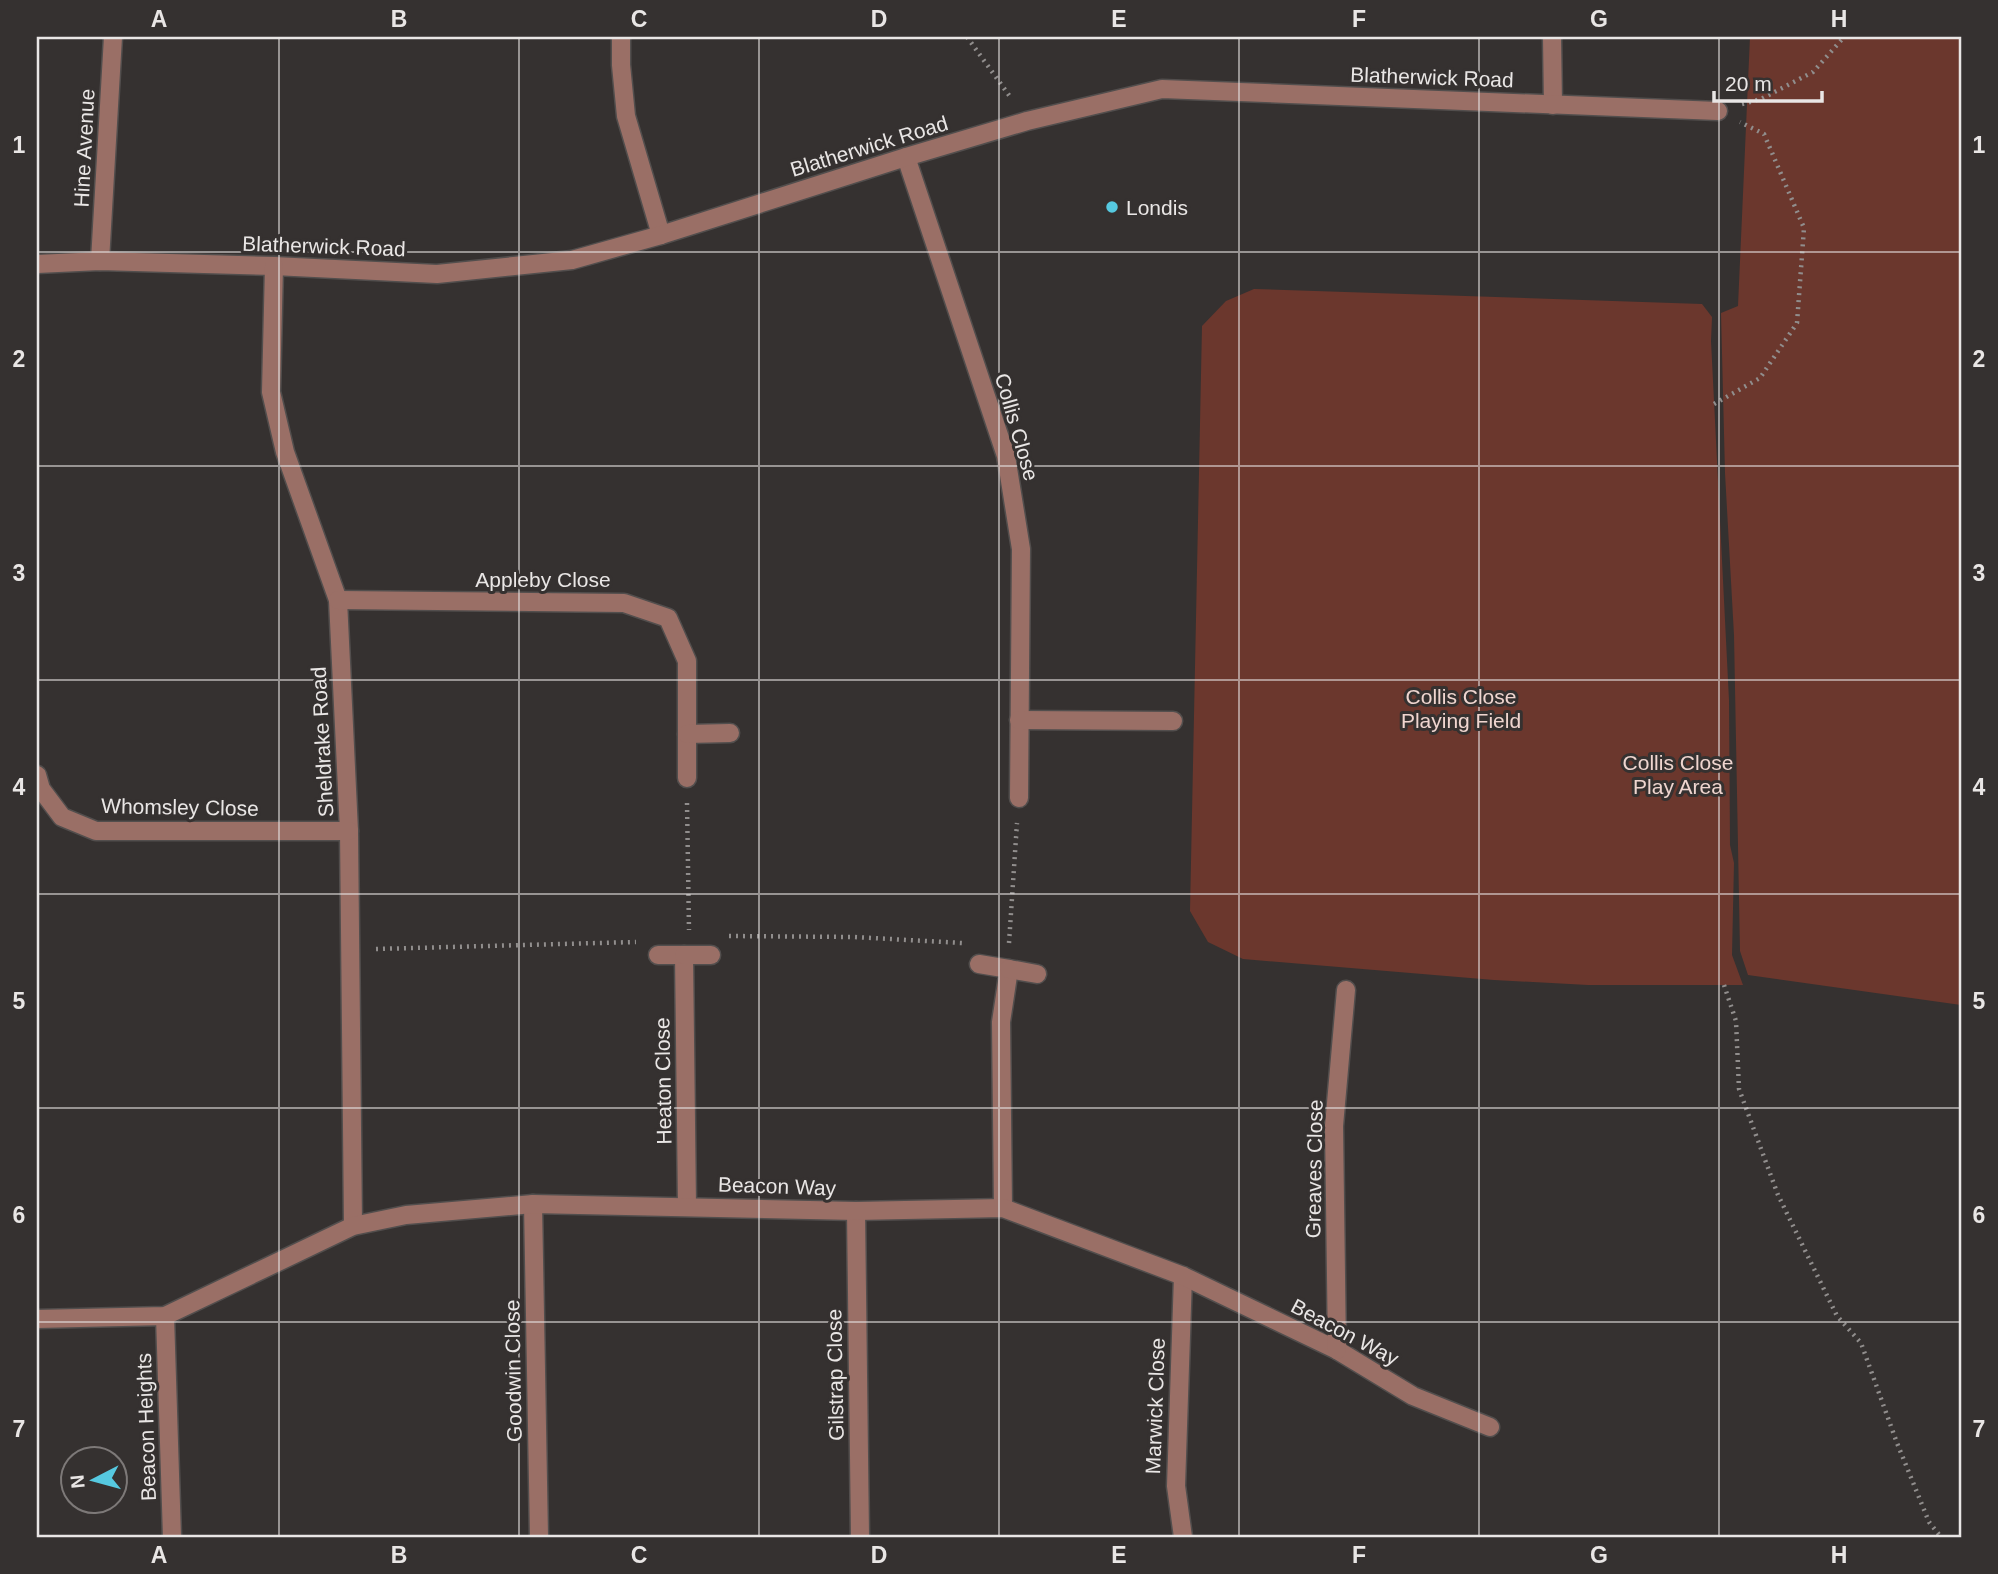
<svg xmlns="http://www.w3.org/2000/svg" width="1998" height="1574" font-family="Helvetica,sans-serif">
<rect width="100%" height="100%" fill="#353130"/>
<!-- green -->
<g fill="#6b372d">
<path d="M1750 37H1961V1005L1748 975 1740 951 1734 635 1725 473 1721 313 1738 306Z"/>
<path d="M1254 289 1702 304 1712 317 1711 341 1729 700 1730 845 1734 863 1732 955 1743 985H1588L1494 980 1243 959 1208 942 1190 911 1202 326 1226 301Z"/>
</g>
<g fill="none" stroke-linecap="round" stroke-linejoin="round">
<!-- minor casing -->
<g stroke="#524e4d" stroke-width="21">
<g id="minor">
<path d="M621 37V65L626 116 661 235"/>
<path d="M1552 37 1553 105"/>
<path d="M906 157 1006 456 1021 549 1019 798"/>
<path d="M100 261 113 37"/>
<path d="M37 264 100 261 274 266 437 274 572 260 661 235 906 157 1027 121 1162 89 1718 111"/>
<path d="M274 266 271 392 285 452 338 600 349 831 353 1226"/>
<path d="M338 600 624 603 668 618 687 661V778"/>
<path d="M1019 720 1173 721"/>
<path d="M687 734 730 733"/>
<path d="M37 775 41 789 62 817 96 831H349"/>
<path d="M658 955H684L687 1206"/>
<path d="M684 955H711"/>
<path d="M979 964 1009 969 1001 1022 1003 1208"/>
<path d="M1009 969 1037 974"/>
<path d="M533 1204 539 1537"/>
<path d="M856 1211 860 1537"/>
<path d="M1183 1276 1176 1486 1183 1537"/>
<path d="M165 1316 172 1537"/>
<path d="M37 1319 165 1316 353 1226 406 1215 533 1204 856 1211 1003 1208 1183 1276 1337 1350 1413 1396 1490 1427"/>
<path d="M1337 1350 1334 1126 1346 990"/>
</g>
</g>
<!-- path -->
<g stroke="#918e8d" stroke-width="4.5" stroke-dasharray="2 5" stroke-linecap="butt">
<path d="M967 37 1011 98"/>
<path d="M1742 104 1761 99 1813 72 1844 37"/>
<path d="M1714 404 1760 378 1797 323 1804 228 1764 134 1740 122"/>
<path d="M687 803 689 930"/>
<path d="M729 936 854 937 962 943"/>
<path d="M1009 943 1017 823"/>
<path d="M376 949 636 942"/>
<path d="M1724 985 1736 1021 1739 1089 1778 1195 1837 1316 1861 1343 1897 1443 1929 1522 1941 1537"/>
</g>
<!-- minor -->
<use href="#minor" stroke="#9a6f66" stroke-width="18"/>
</g>
<!-- grid -->
<path fill="none" stroke="#e9e6e5" stroke-width="2" stroke-opacity="0.55" d="M279 37V1537M519 37V1537M759 37V1537M999 37V1537M1239 37V1537M1479 37V1537M1719 37V1537M37 252H1961M37 466H1961M37 680H1961M37 894H1961M37 1108H1961M37 1322H1961"/>
<!-- markers -->
<circle fill="#56c9e0" stroke="#353130" stroke-width="2.5" cx="1112" cy="207" r="7"/>
<g text-anchor="middle" dominant-baseline="central" stroke-width="6" stroke-linejoin="round" paint-order="stroke">
<!-- street labels -->
<g font-size="21" fill="#e9e6e5" stroke="#353130">
<text transform="translate(1432 77) rotate(2)">Blatherwick Road</text>
<text transform="translate(869 146) rotate(-17)">Blatherwick Road</text>
<text transform="translate(84 148) rotate(-87)">Hine Avenue</text>
<text transform="translate(324 246) rotate(2)">Blatherwick Road</text>
<text transform="translate(1017 427) rotate(74)">Collis Close</text>
<text x="543" y="579">Appleby Close</text>
<text transform="translate(322 742) rotate(-93)">Sheldrake Road</text>
<text transform="translate(180 807) rotate(1)">Whomsley Close</text>
<text transform="translate(663 1081) rotate(-91)">Heaton Close</text>
<text transform="translate(1314 1169) rotate(-89)">Greaves Close</text>
<text transform="translate(777 1186) rotate(2)">Beacon Way</text>
<text transform="translate(1345 1332) rotate(28)">Beacon Way</text>
<text transform="translate(513 1371) rotate(-91)">Goodwin Close</text>
<text transform="translate(835 1375) rotate(-91)">Gilstrap Close</text>
<text transform="translate(1155 1406) rotate(-88)">Marwick Close</text>
<text transform="translate(146 1427) rotate(-92)">Beacon Heights</text>
</g>
<!-- poi labels -->
<g font-size="21" fill="#e9e6e5" stroke="#353130" text-anchor="start">
<text x="1126" y="207">Londis</text>
</g>
<!-- park labels -->
<g font-size="21" fill="#efd5cf" stroke="#353130">
<text x="1461" y="696">Collis Close<tspan x="1461" dy="24">Playing Field</tspan></text>
<text x="1678" y="762">Collis Close<tspan x="1678" dy="24">Play Area</tspan></text>
</g>
</g>
<!-- border -->
<rect width="1998" height="1574" fill="none" stroke="#353130" stroke-width="77"/>
<!-- north arrow -->
<g transform="translate(94 1480) rotate(264)"><circle r="33" fill="#353130" stroke="#7d7978" stroke-width="2"/>
<path d="M0-5L12 26L0 18L-12 26Z" fill="#56c9e0"/>
<text y="-10" font-size="19" font-weight="bold" text-anchor="middle" fill="#e9e6e5">N</text>
</g>
<!-- scale -->
<path d="M1714 91v10h108v-10" fill="none" stroke="#e9e6e5" stroke-width="3.5"/>
<text x="1725" y="91" font-size="21" fill="#e9e6e5" stroke="#353130" stroke-width="5" paint-order="stroke">20 m</text>
<rect x="38" y="38" width="1922" height="1498" fill="none" stroke="#e9e6e5" stroke-width="2.5"/>
<g font-size="23" text-anchor="middle" font-weight="bold" fill="#e9e6e5">
<text x="159" y="27">A</text>
<text x="399" y="27">B</text>
<text x="639" y="27">C</text>
<text x="879" y="27">D</text>
<text x="1119" y="27">E</text>
<text x="1359" y="27">F</text>
<text x="1599" y="27">G</text>
<text x="1839" y="27">H</text>
<text x="19" y="153">1</text>
<text x="1979" y="153">1</text>
<text x="19" y="367">2</text>
<text x="1979" y="367">2</text>
<text x="19" y="581">3</text>
<text x="1979" y="581">3</text>
<text x="19" y="795">4</text>
<text x="1979" y="795">4</text>
<text x="19" y="1009">5</text>
<text x="1979" y="1009">5</text>
<text x="19" y="1223">6</text>
<text x="1979" y="1223">6</text>
<text x="19" y="1437">7</text>
<text x="1979" y="1437">7</text>
<text x="159" y="1563">A</text>
<text x="399" y="1563">B</text>
<text x="639" y="1563">C</text>
<text x="879" y="1563">D</text>
<text x="1119" y="1563">E</text>
<text x="1359" y="1563">F</text>
<text x="1599" y="1563">G</text>
<text x="1839" y="1563">H</text>
</g>
</svg>
